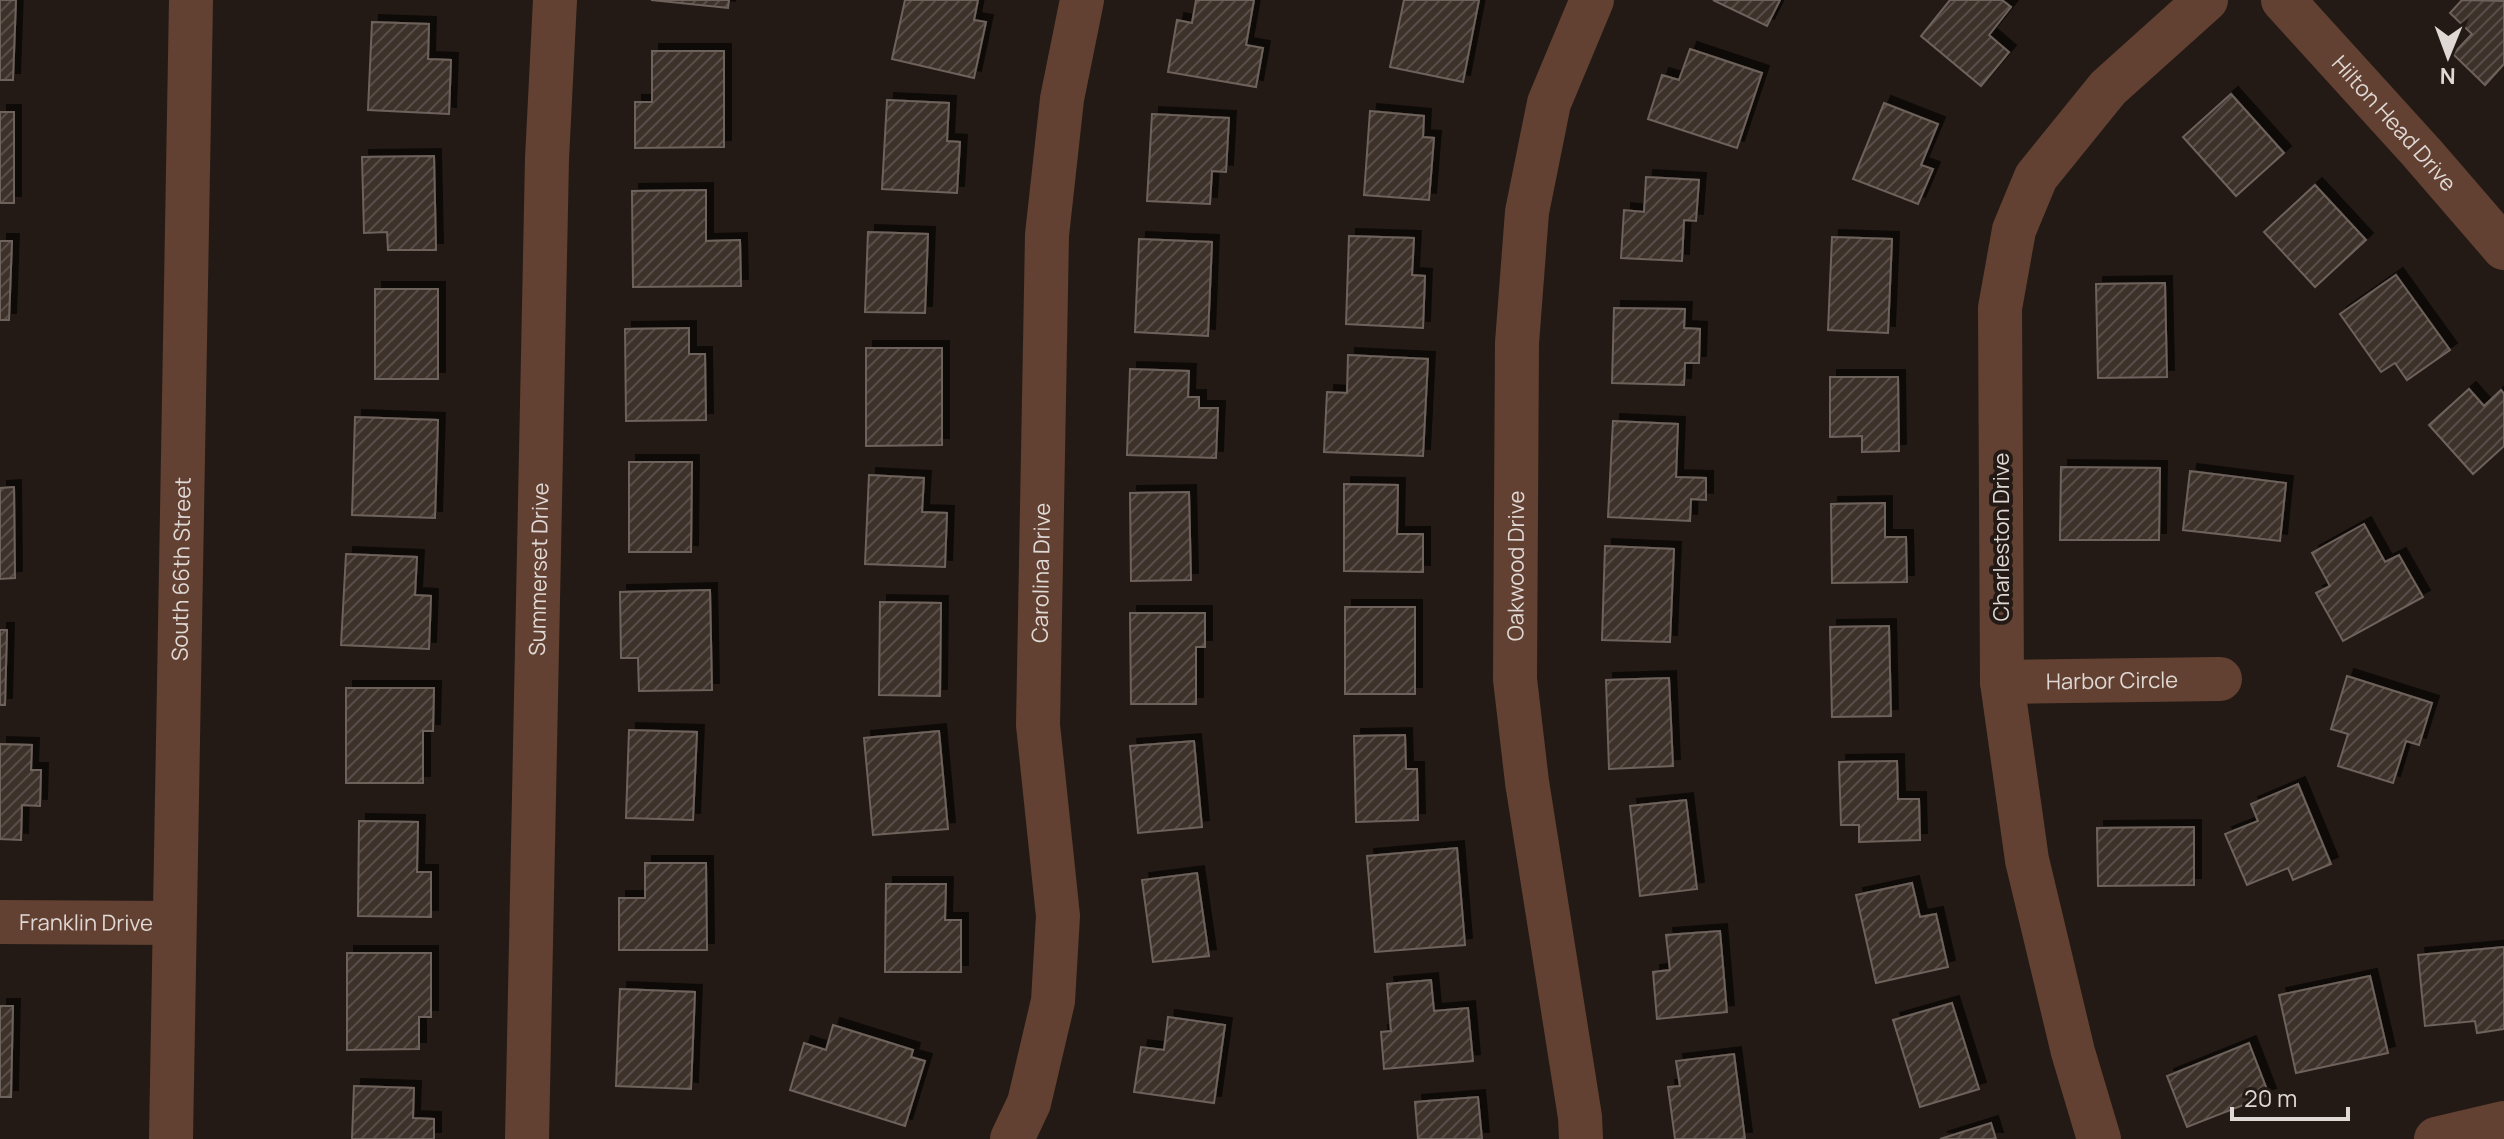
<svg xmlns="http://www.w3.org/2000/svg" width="2504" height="1139" font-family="Manrope,sans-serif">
<defs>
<pattern id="building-hatch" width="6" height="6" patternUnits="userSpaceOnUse" patternTransform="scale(2)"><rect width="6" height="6" fill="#3c312b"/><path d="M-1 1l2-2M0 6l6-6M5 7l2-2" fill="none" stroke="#584e49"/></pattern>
<filter id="shadow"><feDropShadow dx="7" dy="-7" stdDeviation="0" flood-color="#0009"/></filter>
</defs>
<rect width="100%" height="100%" fill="#241a15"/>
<!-- building -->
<g fill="url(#building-hatch)" stroke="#6e625b" stroke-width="2" filter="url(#shadow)">
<path d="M0 0H16L13 80H0Z"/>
<path d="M651 0H729L728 8Z"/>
<path d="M905 0H978L974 20 986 22 974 78 892 59Z"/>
<path d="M1196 0H1254L1246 45 1263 48 1256 87 1168 72 1177 20 1192 23Z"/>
<path d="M1404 0H1479L1463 82 1390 67Z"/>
<path d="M1713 0H1780L1767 26Z"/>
<path d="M1950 0H2002L2011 7 1989 35 2009 52 1981 86 1921 36Z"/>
<path d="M2462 0 2504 1V64L2485 85 2453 54 2472 34 2450 13Z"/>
<path d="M372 22 429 24 428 59 451 60 449 114 368 110Z"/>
<path d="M1690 49 1762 73 1737 148 1648 119 1662 75 1679 80Z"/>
<path d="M652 51H724V147L635 148V102H652Z"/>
<path d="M2231 94 2284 153 2236 196 2183 137Z"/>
<path d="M887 100 949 103 947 141 960 142 957 193 882 189Z"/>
<path d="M1884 103 1938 124 1921 165 1933 169 1918 204 1853 179Z"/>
<path d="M1370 111 1424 116 1423 137 1434 138 1429 200 1364 195Z"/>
<rect x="0" y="112" width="14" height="91"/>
<path d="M1152 114 1229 118 1226 172 1212 171 1210 204 1147 201Z"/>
<path d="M434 156 436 250H388L387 232 364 233 362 157Z"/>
<path d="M1646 177 1699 180 1696 221 1684 220 1682 261 1621 258 1624 210 1644 212Z"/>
<path d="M2315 185 2366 240 2315 287 2264 232Z"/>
<path d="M706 190V241L740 240 741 286 633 287 632 191Z"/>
<path d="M868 232 928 234 925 313 865 312Z"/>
<path d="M1349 236 1414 238 1412 275 1425 276 1423 328 1346 324Z"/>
<path d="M1832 237 1892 239 1888 333 1828 330Z"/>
<path d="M1139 239 1212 242 1208 336 1135 332Z"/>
<path d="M0 241H12L9 320H0Z"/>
<path d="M2396 275 2450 350 2407 380 2395 363 2381 372 2340 314Z"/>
<path d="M2165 283 2167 377 2098 378 2096 284Z"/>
<rect x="375" y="289" width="63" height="90"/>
<path d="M1614 308 1685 309 1684 328 1700 329 1699 363H1685L1684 385 1612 383Z"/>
<path d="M689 328V354H705L706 420 626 421 625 329Z"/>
<path d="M866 348H942V445L866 446Z"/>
<path d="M1348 355 1428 359 1423 456 1324 452 1327 392 1347 393Z"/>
<path d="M1130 369 1189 371 1188 397H1199V408H1218L1216 458 1127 455Z"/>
<path d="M1830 377H1898L1899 451 1862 452V436L1830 437Z"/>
<path d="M2469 389 2484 406 2501 390 2504 394V446L2473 474 2429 425Z"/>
<path d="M355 417 438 420 435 518 352 515Z"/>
<path d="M1613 421 1678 424 1676 477 1706 478V500L1691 499 1690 521 1608 517Z"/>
<path d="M629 462H692L691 552H629Z"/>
<path d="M2061 467 2160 468 2159 540H2060Z"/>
<path d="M2190 471 2286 483 2280 541 2183 530Z"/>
<path d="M869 475 924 478 922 512 947 513 945 567 865 564Z"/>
<path d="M1344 484 1398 485 1397 534H1423V572L1344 571Z"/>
<path d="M14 487 15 578 0 579V488Z"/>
<path d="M1189 492 1191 580 1131 581 1130 493Z"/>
<path d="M1885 503V537H1906L1907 582 1832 583 1831 504Z"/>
<path d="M2364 524 2385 562 2399 555 2423 597 2343 641 2316 593 2330 586 2312 553Z"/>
<path d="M1605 546 1674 549 1670 642 1602 640Z"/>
<path d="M346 554 417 557 415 595 431 596 429 649 341 645Z"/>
<path d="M710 590 712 690 639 691 638 658H621L620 592Z"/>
<path d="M880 602 941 603 940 696 879 695Z"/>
<rect x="1345" y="607" width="70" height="87"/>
<path d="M1130 613H1205V647H1196V704H1131Z"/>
<path d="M1889 626 1891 716 1832 717 1830 627Z"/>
<path d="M0 630H7L5 705H0Z"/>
<path d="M2347 676 2432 703 2419 745 2406 741 2393 783 2338 766 2348 734 2331 729Z"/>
<path d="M1669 678 1673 766 1609 769 1606 680Z"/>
<path d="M346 688H434L433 731H423V783H346Z"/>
<path d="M629 730 697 732 693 820 626 818Z"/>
<path d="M939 731 948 829 873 835 864 738Z"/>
<path d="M1405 735 1406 769H1417L1418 820 1356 822 1354 736Z"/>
<path d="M1194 741 1202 827 1138 833 1130 746Z"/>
<path d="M0 744 32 745 31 770H41L40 806 22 805 21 840 0 839Z"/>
<path d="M1897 761 1898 799H1919L1920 840 1859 842V825H1841L1839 762Z"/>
<path d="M2298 784 2331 864 2293 880 2288 868 2247 885 2225 834 2258 821 2251 804Z"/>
<path d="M1686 800 1697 889 1640 896 1630 806Z"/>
<path d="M359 821 418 822 417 872H431V917L358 916Z"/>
<path d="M2194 827V885L2098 886 2097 828Z"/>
<path d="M1457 848 1465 945 1375 952 1367 856Z"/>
<path d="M645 863H706L707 950H619V898H645Z"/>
<path d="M1197 873 1209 956 1153 962 1142 880Z"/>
<path d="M1912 883 1920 917 1936 914 1948 967 1876 983 1856 895Z"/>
<path d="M886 884H946L945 920H961V972H885Z"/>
<path d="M1720 931 1727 1012 1657 1019 1653 972 1670 970 1666 935Z"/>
<path d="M2504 947V1029L2477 1033 2475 1021 2425 1026 2418 955Z"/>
<path d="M347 953H431V1017H419V1049L347 1050Z"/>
<path d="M2370 976 2388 1053 2296 1073 2279 995Z"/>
<path d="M1431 980 1434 1011 1468 1008 1473 1061 1384 1069 1381 1032 1391 1031 1387 984Z"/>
<path d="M620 989 695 992 691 1089 616 1086Z"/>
<path d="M1952 1003 1979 1089 1920 1107 1893 1020Z"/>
<path d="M0 1006H13L11 1097H0Z"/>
<path d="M1168 1017 1225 1025 1214 1103 1134 1092 1141 1047 1164 1050Z"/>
<path d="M833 1025 913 1050 911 1057 925 1061 905 1126 790 1090 804 1043 826 1050Z"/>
<path d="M2249 1043 2269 1095 2187 1127 2167 1076Z"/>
<path d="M1734 1054 1745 1139H1675L1668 1087 1680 1086 1676 1061Z"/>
<path d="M354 1086 414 1088 413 1118 434 1119V1139H352Z"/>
<path d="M1478 1097 1482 1139H1418L1415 1102Z"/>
<path d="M1991 1123 1996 1139H1940Z"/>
</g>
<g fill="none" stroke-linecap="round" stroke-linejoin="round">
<!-- minor -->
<g stroke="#624132" stroke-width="44">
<path id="s1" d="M2283 0 2422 153 2504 248"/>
<path id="s2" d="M2002 682 2220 679"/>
<path id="s3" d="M0 922 174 923"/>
<path id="s4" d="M171 1139 191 0"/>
<path id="s5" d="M527 1139 547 159 555 0"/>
<path id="s6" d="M1012 1139 1029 1103 1053 1001 1058 916 1038 725 1047 235 1062 99 1082 0"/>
<path id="s7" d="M1581 1139 1580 1117 1527 782 1515 679 1517 343 1527 212 1549 103 1592 0"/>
<path d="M2099 1139 2073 1052 2027 860 2002 682 2000 308 2014 230 2036 177 2108 88 2206 0"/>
<path d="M2436 1139 2504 1123"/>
</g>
</g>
<g text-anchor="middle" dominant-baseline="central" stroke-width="8" stroke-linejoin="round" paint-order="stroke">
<!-- street labels -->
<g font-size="22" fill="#dfd8d4" stroke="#241a15">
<text stroke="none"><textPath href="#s1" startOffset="166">Hilton Head Drive</textPath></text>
<text transform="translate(2001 537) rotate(-90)">Charleston Drive</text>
<text stroke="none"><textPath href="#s7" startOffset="578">Oakwood Drive</textPath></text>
<text stroke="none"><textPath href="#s4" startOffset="570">South 66th Street</textPath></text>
<text stroke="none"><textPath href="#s5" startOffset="570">Summerset Drive</textPath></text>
<text stroke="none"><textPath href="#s6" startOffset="574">Carolina Drive</textPath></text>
<text stroke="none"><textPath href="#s2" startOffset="110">Harbor Circle</textPath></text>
<text stroke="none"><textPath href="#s3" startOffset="86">Franklin Drive</textPath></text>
</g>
</g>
<!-- north arrow -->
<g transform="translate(2448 56) rotate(181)" stroke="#241a15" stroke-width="6" paint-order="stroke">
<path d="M0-6L14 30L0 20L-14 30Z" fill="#dfd8d4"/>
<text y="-12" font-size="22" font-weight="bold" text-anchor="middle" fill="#dfd8d4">N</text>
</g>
<!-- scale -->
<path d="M2232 1107v12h116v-12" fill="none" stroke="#dfd8d4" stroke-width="4"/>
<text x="2244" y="1107" font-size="24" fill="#dfd8d4" stroke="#241a15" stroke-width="6" paint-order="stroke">20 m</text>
</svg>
